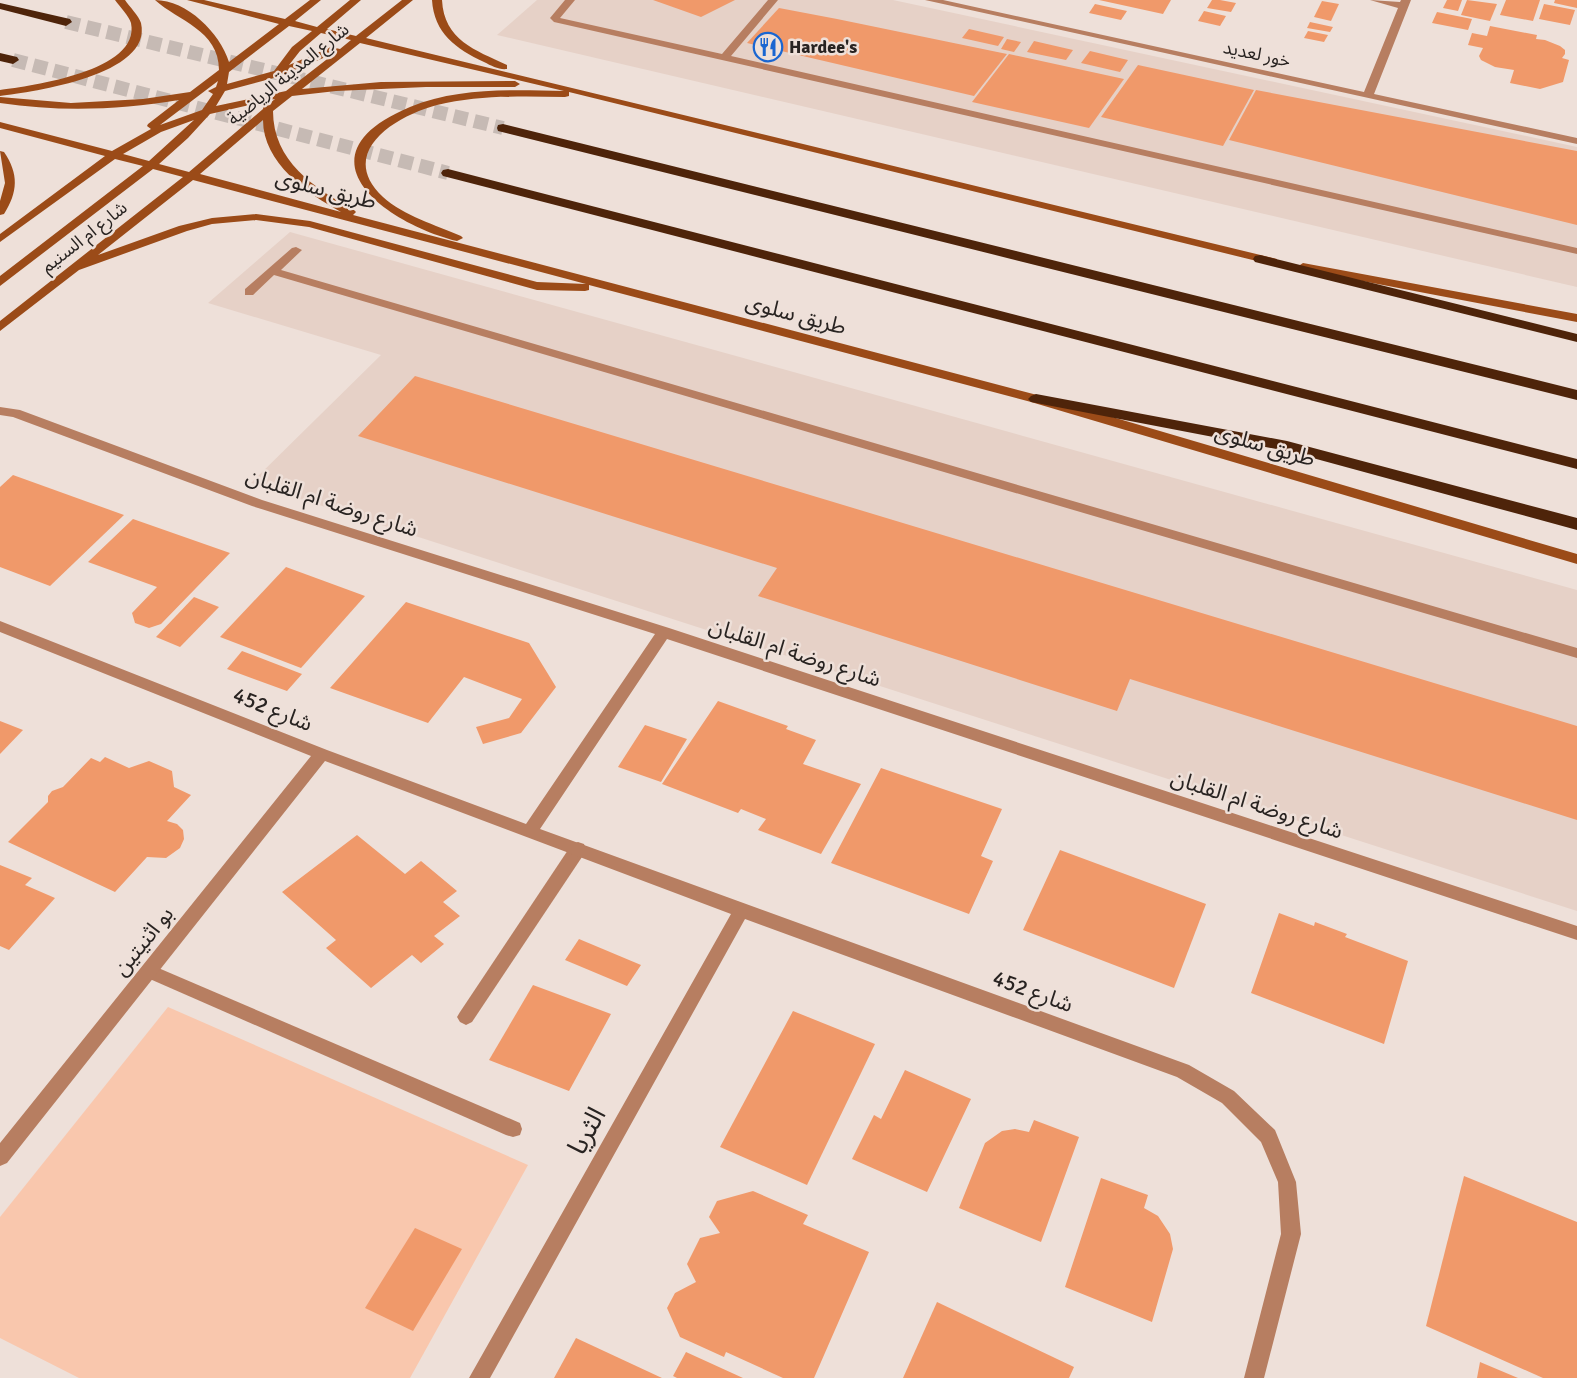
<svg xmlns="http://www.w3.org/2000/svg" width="1577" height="1378" font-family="Signika,'Noto Sans Arabic',sans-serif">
<rect width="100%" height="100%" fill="#eee0d9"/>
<!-- built -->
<g fill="#e6d1c7">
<path d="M537 0H893L1577 147V287L497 35Z"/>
<path d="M290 232 1577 590V911L251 483 381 355 208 303Z"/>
</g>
<!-- green -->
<path fill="#f9c7ad" d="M168 1007 528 1165 410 1378H79L0 1338V1217Z"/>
<!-- building -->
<g fill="#f0996a">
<path d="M653 0H735L701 17Z"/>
<path d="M1099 0H1171L1163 14Z"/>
<path d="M1212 0H1220L1236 3 1231 12 1207 8Z"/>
<path d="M1447 0H1462L1458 11 1443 8Z"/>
<path d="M1467 0 1497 4 1490 21 1461 15Z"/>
<path d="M1506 0H1540L1533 21 1500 15Z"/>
<path d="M1555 0H1577V8L1554 3Z"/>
<path d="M1322 1 1339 4 1331 21 1314 17Z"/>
<path d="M1095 4 1127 11 1121 20 1089 13Z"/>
<path d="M1544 4 1575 10 1570 25 1539 19Z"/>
<path d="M779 8 837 19 1007 54 974 96 747 43Z"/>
<path d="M1204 11 1226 16 1220 26 1198 21Z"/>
<path d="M1437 12 1472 19 1468 30 1432 23Z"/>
<path d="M1310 22 1333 27 1330 32 1307 28Z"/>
<path d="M1490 26 1537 35 1536 39 1545 40 1560 46 1565 50V54L1562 58 1569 60 1563 82 1540 89 1510 83 1514 70 1495 67 1481 60 1479 56 1483 48 1468 45 1472 33 1487 36Z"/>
<path d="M969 29 1004 37 998 46 962 38Z"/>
<path d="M1308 31 1328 35 1324 42 1304 38Z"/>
<path d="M1007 39 1021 42 1014 52 1001 49Z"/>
<path d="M1034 41 1073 50 1066 60 1027 52Z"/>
<path d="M1090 51 1128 60 1120 72 1081 63Z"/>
<path d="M1009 54 1124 79 1089 128 972 102Z"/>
<path d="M1138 65 1254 90 1223 146 1101 117Z"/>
<path d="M1256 90 1577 151V225L1229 140Z"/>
<path d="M415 376 1577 726V820L1130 679 1117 711 758 596 777 568 358 436Z"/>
<path d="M13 475 124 515 50 586 0 567V487Z"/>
<path d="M133 519 230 553 161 624 149 628 135 623 132 613 157 587 88 562Z"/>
<path d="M286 567 365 596 301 668 220 637Z"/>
<path d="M194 597 219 607 180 647 156 637Z"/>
<path d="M406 602 529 643 556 687 521 733 483 744 476 727 509 718 522 699 464 677 428 723 330 688Z"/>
<path d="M242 651 302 674 287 691 227 669Z"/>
<path d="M718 701 788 726 786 729 816 740 803 764 861 784 821 854 758 830 766 819 741 809 738 813 662 784Z"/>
<path d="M0 721 23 730 0 754Z"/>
<path d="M645 725 687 739 661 782 618 767Z"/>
<path d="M105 757 129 768 149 761 172 771 174 787 191 795 167 821 177 824 183 830 184 839 180 848 166 858 147 857 115 892 8 842 48 802V796L52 791 63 787 91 758 100 762Z"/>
<path d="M881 768 1002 809 981 856 993 861 969 914 831 863Z"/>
<path d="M357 835 405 874 421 861 457 891 443 902 460 916 434 936 444 944 421 963 412 955 371 988 326 948 336 940 282 892Z"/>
<path d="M1060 850 1206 904 1174 988 1023 930Z"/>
<path d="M0 865 32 878 25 885 55 898 9 950 0 946Z"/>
<path d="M1279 913 1314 926 1315 922 1347 934 1345 937 1408 961 1384 1044 1251 993Z"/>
<path d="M579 939 641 965 627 986 565 960Z"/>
<path d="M533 985 611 1014 569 1091 489 1060Z"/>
<path d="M793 1011 875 1044 807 1185 720 1147Z"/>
<path d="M905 1070 971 1099 927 1192 852 1159 874 1115 881 1119Z"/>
<path d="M1034 1120 1079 1137 1041 1242 959 1208 985 1143 1002 1131 1015 1129 1029 1132Z"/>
<path d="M1464 1176 1577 1222V1378H1543L1426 1326Z"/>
<path d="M1101 1178 1148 1195 1144 1208 1158 1216 1170 1234 1173 1249 1152 1322 1065 1287Z"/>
<path d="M753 1191 808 1215 803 1224 869 1252 814 1378H783L726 1352 724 1357 680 1337 667 1308 675 1293 696 1282 687 1264 700 1238 720 1233 709 1217 717 1201Z"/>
<path d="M415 1228 462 1249 413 1331 365 1308Z"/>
<path d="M937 1302 1074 1367 1069 1378H903Z"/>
<path d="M576 1338 662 1378H554Z"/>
<path d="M686 1352 743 1378H677L673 1376Z"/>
<path d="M1480 1362 1518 1378H1477Z"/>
</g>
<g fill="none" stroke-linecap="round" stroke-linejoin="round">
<!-- motorway-tunnel -->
<g stroke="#c6bab4" stroke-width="14" stroke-dasharray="14 7" stroke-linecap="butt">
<path d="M66 22 503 128"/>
<path d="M13 60 448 173"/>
</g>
<!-- service -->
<g fill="#b77e61" fill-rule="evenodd">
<path d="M565 0H575L560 18 722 54 768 0H778L731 56 1577 248V254L554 22 550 18Z"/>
<path d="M296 247 302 250 281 270 1577 648V658L274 275 253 295H245V289L292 248Z"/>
<path d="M578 842 584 844 586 849 584 854 472 1022 466 1025 460 1022 457 1017 460 1012 572 844Z"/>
<path d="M149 964 520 1123 522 1129 520 1135 513 1137 506 1135 143 976 140 971 143 966Z"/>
</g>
<!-- minor -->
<g fill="#b77e61" fill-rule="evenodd">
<path d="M925 0H943L1364 92 1398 8 1370 0 1400 2 1401 0H1411L1374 94 1577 138V144Z"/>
<path d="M0 407 20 410 262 500 669 628 1577 926V940L667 639 540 829 1189 1065 1234 1091 1275 1130 1296 1182 1301 1234 1264 1378H1244L1281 1234 1278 1182 1261 1142 1222 1103 1177 1077 745 919 490 1378H469L731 914 325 761 7 1163 0 1166V1143L311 756 0 632V621L327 750 526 824 655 634 252 506 13 417 0 415Z"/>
</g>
<!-- secondary -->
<g fill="#9b4b18" fill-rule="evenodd">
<path d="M115 0H125C129 6 139 16 141 23 153 75 33 92 0 96V90C31 86 141 71 131 23 129 16 120 7 115 0Z"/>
<path d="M155 0C187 0 220 33 229 62L279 24 187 0H204L285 19 310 0H321L295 21 317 27 350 0H361L327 29 356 36 402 0H413L366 38 1277 259V263L1273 265 569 92V96L565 97C522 96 479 95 437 105 395 116 336 153 383 197 404 216 436 225 461 236L463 238 457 241C382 222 295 155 410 107 458 87 514 90 564 91L360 43 302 89 381 82 515 81 520 84 515 87H426L336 91 292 96 273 111C273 161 314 188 354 210L356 212 353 215 1041 396 1577 554V564L1031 402 589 285V290L585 291 537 290 309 227 256 220 212 224 187 231 79 270 0 331V321L183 177 153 169 0 286V276L143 166 115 159 0 242V234L105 156 0 128V122L112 151 151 129 147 126 148 124 179 100C119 110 60 112 0 103V97L71 103 143 99 190 92 219 70C219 30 178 21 155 0ZM289 26 312 31 292 47 274 71 227 84 229 72ZM321 33 351 40 340 49 331 47 289 65 300 51ZM335 53 286 91 216 106 225 91 281 76ZM218 81 216 87 208 91 213 94 202 110 160 125ZM275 99 270 103 264 104 263 109 189 172 159 164 188 138 210 114ZM194 120 149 161 123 154 161 132ZM263 120C263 163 307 193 341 212L200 174ZM193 180 586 284 537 282 310 221 256 214 212 218 179 226 98 255Z"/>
<path d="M432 0H442C444 40 475 50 507 65V69C499 70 492 66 484 62 456 49 434 33 432 0Z"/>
<path d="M0 151 4 152C19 174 18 192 4 214L0 215V201L5 183Z"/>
<path d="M1303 263 1577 314V322L1299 269 1297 267Z"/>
</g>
<!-- motorway -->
<g fill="#4e240a" fill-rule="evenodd">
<path d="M0 3 70 19 72 22 66 26 0 9Z"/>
<path d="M0 53 17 57 19 60 13 64 0 61Z"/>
<path d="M503 124 1577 390V400L498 131 497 128 498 125Z"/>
<path d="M448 169 1577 459V469L443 176 441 173 443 170Z"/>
<path d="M1260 255 1577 334V342L1255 262 1253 259 1255 256Z"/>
<path d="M1036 394 1287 441 1577 518V530L1287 451 1031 402 1028 399 1031 396Z"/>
</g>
</g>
<!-- icons -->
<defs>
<g id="restaurant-ring" transform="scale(1.5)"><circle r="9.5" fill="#eee0d9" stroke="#1a66d1" stroke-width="1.5"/><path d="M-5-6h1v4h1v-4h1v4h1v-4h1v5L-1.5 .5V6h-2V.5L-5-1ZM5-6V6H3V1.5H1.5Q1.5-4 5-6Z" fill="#1a66d1"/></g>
</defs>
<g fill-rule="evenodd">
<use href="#restaurant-ring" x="768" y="47"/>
</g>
<g text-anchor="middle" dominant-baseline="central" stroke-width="5" stroke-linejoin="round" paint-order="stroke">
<!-- far-poi labels -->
<g font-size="18" font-weight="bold" fill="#282321" stroke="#eee0d9" text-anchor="start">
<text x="789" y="47">Hardee's</text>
</g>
<!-- far-street labels -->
<g font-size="18" fill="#282321" stroke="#eee0d9">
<text transform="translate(1257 54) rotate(12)">خور لعديد</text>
<text transform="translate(288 74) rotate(-39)">شارع المدينة الرياضية</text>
<text transform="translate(84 237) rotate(-38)">شارع ام السنيم</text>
</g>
<!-- street labels -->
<g font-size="22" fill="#282321" stroke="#eee0d9">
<text transform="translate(326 189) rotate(14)">طريق سلوى</text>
<text transform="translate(796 314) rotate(15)">طريق سلوى</text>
<text transform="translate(1265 445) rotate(16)">طريق سلوى</text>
<text transform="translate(332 502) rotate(18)">شارع روضة ام القلبان</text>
<text transform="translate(795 652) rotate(18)">شارع روضة ام القلبان</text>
<text transform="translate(273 709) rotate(22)">شارع 452</text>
<text transform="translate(1257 804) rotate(18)">شارع روضة ام القلبان</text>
<text transform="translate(143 941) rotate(-51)">بو اثنيتين</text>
<text transform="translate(1033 991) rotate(20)">شارع 452</text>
</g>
<!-- near-street labels -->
<g font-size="27" fill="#282321" stroke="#eee0d9">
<text transform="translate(587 1131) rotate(-61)">الثريا</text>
</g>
</g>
</svg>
